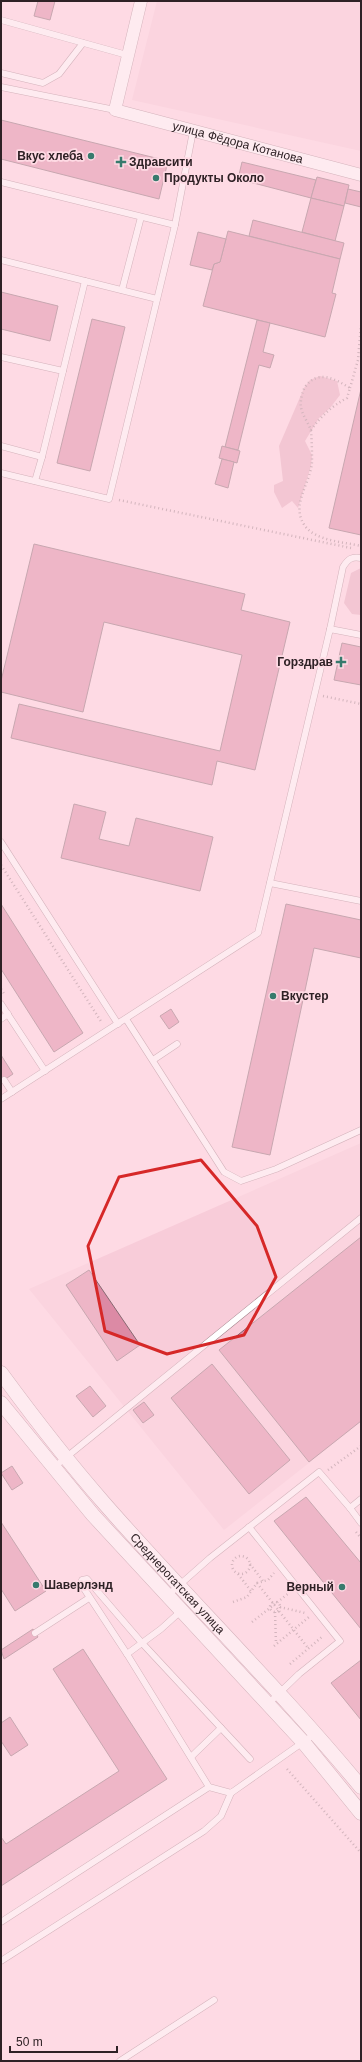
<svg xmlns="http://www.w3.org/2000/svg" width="362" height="2062" font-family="Helvetica,sans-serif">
<rect width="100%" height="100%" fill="#fedae4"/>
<!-- built -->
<g fill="#f8ccd9">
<path d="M157 1H361V151L132 100Z"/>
<path d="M361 1143V1422L224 1530 29 1289Z"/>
</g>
<!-- green -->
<g fill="#e6adbe">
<path d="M320 376 337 381 340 395 330 408 319 418 305 441 312 455 311 466 298 508 292 501 282 508 274 492V485L283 481 279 446 304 388 310 380Z"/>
<path d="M361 568V615L352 614 344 603 351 573Z"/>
</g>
<!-- building -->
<g fill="#dc8aa5" stroke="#876871">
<path d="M38 1H55L50 20 34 16Z"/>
<path d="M1 120 168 161 159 199 1 159Z"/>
<path d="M242 162 316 180 311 198 238 179Z"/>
<path d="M317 177 349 185 344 206 311 198Z"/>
<path d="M348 189 361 192V207L345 203Z"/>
<path d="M311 198 344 206 335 241 302 232Z"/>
<path d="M253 220 344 243 340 259 249 236Z"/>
<path d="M228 231 340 259 332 293 336 294 325 337 203 306 214 264 220 262Z"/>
<path d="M198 232 226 239 220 262 214 264 212 270 190 265Z"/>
<path d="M1 292 58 306 50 341 1 329Z"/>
<path d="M92 319 125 327 90 471 57 463Z"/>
<path d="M257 320 270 323 263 352 274 355 270 368 259 365 238 450 225 447Z"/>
<path d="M361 389V535L329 528Z"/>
<path d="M222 446 240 451 237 463 219 458Z"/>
<path d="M222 459 234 462 228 488 215 484Z"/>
<path d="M34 544 245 594 241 610 290 622 255 770 217 761 212 785 11 738 19 704 220 751 242 655 104 622 83 712 1 692V681Z"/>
<path d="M342 643 361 647V685L334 680Z"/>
<path d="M74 804 106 812 99 839 129 846 136 818 213 837 200 891 61 858Z"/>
<path d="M1 904 83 1033 54 1052 1 969Z"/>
<path d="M286 904 361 920V958L314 948 270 1155 232 1147Z"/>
<path d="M171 1009 179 1022 169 1029 160 1016Z"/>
<path d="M1 1055 13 1074 1 1082Z"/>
<path d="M361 1237V1421L309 1462 219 1350Z"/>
<path d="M89 1270 140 1345 117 1361 66 1285Z"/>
<path d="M212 1364 290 1460 249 1494 171 1398Z"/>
<path d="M90 1386 106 1406 93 1417 76 1396Z"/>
<path d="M144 1402 154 1415 143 1423 133 1410Z"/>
<path d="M12 1466 23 1483 12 1490 1 1473Z"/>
<path d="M306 1497 361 1563V1629L274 1521Z"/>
<path d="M1 1522 46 1591 15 1611 1 1589Z"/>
<path d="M33 1629 38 1637 4 1659 1 1650Z"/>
<path d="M83 1649 167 1779 1 1886V1837L6 1844 119 1771 53 1669Z"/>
<path d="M361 1660V1720L331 1683Z"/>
<path d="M10 1717 28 1745 11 1756 1 1741V1723Z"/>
</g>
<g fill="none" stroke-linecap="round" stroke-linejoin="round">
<!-- service casing -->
<g stroke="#a4838c" stroke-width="7">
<g id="service">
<path d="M1 20 127 55"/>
<path d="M1 73 43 83 59 74 83 43"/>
<path d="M1 87 115 110"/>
<path d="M1 182 175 225"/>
<path d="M1 260 157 299"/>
<path d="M122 290 141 217"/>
<path d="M1 357 63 371"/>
<path d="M1 446 42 457 85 281"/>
<path d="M1 473 109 499 175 225 193 131"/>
<path d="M35 481 42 457"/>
<path d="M330 629 343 567C348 559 352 556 361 558"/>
<path d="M1 842 118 1024"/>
<path d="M270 883 361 901"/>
<path d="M1 1004 45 1071"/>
<path d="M1 1019 8 1014"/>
<path d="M126 1019 224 1172 241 1181 276 1169 361 1130"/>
<path d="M153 1060 177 1044"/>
<path d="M4 1080 12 1092"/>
<path d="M1 1099 258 933 330 629 361 635"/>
<path d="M53 1468 361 1218"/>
<path d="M350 1508 361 1523"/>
<path d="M249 1527 340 1641 299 1674 268 1704"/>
<path d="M167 1596 210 1558 319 1472 350 1508 361 1499"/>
<path d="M35 1633 89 1598"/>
<path d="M127 1654 161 1629 182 1610"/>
<path d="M191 1757 221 1728"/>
<path d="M250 1759 142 1643 87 1579 82 1580 81 1584 127 1654 209 1787 231 1793 316 1733"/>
<path d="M1 1922 209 1787"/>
<path d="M1 1961 204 1831 221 1816 231 1793"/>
<path d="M120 2061 214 2000"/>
</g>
</g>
<!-- minor casing -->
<g stroke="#a4838c" stroke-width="13">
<g id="minor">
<path id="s1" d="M141 1 115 110 361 175"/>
</g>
</g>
<!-- tertiary casing -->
<g stroke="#a4838c" stroke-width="15">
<g id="tertiary">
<path id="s2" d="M1 1373C34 1418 68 1462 104 1503 188 1599 280 1689 361 1787"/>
<path d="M1 1403 93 1515 304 1743 361 1813"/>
</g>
</g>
<!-- path -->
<g stroke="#a0868e" stroke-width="2.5" stroke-dasharray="1 3" stroke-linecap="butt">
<path d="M350 388 358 360 361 325"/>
<path d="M311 430C321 416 332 406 347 398L350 388C335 379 318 369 305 387 302 392 300 401 301 407 302 416 310 424 311 432 312 442 312 453 312 462 310 485 290 505 305 526 316 541 344 542 361 546"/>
<path d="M119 500 351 548"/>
<path d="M323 696 361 704"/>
<path d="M1 865 102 1023"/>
<path d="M1 989 5 995"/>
<path d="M328 1470 361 1446"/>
<path d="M356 1532 361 1538"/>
<circle cx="241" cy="1565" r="9"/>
<path d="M250 1564 263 1581"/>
<path d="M238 1574 251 1591"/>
<path d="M257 1583 308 1648"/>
<circle cx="275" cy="1607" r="5"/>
<path d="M233 1602 247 1597 257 1583 268 1580 274 1573"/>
<path d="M280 1607 305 1613"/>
<path d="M275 1612 276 1644"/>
<path d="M252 1622 289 1593"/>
<path d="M274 1646 309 1617"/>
<path d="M290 1664 323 1636"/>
<path d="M287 1769 361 1853"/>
</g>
<!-- service -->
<use href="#service" stroke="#fff" stroke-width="6"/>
<!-- minor -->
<use href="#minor" stroke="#fff" stroke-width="12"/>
<!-- tertiary -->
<use href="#tertiary" stroke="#fff" stroke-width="14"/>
</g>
<!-- marked area -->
<path d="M0 0H362V2062H0ZM201 1160 257 1226 276 1277 244 1335 167 1354 105 1331 88 1246 119 1177Z" fill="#fedae4" fill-opacity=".55" fill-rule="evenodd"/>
<path fill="none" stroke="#d62828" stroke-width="3" stroke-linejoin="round" d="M201 1160 257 1226 276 1277 244 1335 167 1354 105 1331 88 1246 119 1177Z"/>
<!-- markers -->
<g fill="#377a6d" stroke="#fedae4" stroke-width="1.5">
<circle cx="91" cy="156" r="4"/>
<path d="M119 156h4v4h4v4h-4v4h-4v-4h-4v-4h4z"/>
<circle cx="156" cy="178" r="4"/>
<path d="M339 656h4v4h4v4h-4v4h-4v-4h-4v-4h4z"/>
<circle cx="273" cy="996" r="4"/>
<circle cx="36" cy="1585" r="4"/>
<circle cx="342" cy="1587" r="4"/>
</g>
<g text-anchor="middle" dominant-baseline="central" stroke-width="3.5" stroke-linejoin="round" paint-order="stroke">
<!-- street labels -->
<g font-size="12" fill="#2e2125" stroke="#fedae4">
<text stroke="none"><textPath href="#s1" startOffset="239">улица Фёдора Котанова</textPath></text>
<text stroke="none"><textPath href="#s2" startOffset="275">Среднерогатская улица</textPath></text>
</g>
<!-- poi labels -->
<g font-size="12" font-weight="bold" fill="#2e2125" stroke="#fedae4" text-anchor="start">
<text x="83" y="156" text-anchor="end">Вкус хлеба</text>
<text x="129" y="162">Здравсити</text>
<text x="164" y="178">Продукты Около</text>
<text x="333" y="662" text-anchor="end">Горздрав</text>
<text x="281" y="996">Вкустер</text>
<text x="44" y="1585">Шаверлэнд</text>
<text x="334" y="1587" text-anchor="end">Верный</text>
</g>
</g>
<!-- border -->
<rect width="362" height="2062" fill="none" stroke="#2e2125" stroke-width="4"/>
<!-- scale -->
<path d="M10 2046v6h107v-6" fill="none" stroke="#2e2125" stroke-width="2"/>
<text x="16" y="2046" font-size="12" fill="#2e2125" stroke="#fedae4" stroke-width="3" paint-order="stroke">50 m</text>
</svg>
